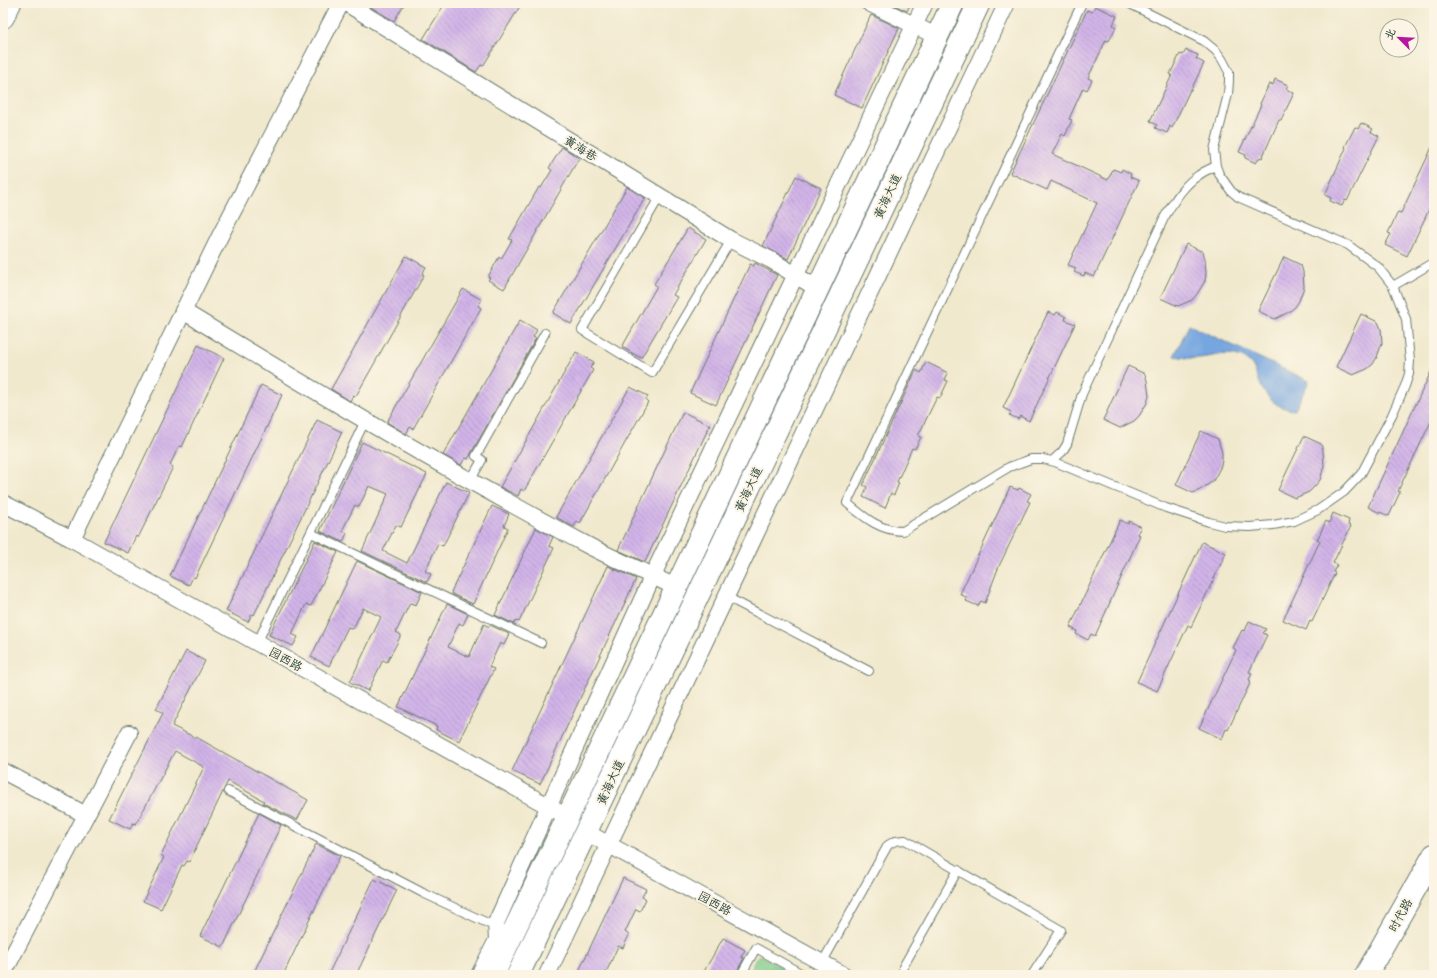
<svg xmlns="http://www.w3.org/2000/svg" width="1437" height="978" font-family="'Patrick Hand','LXGW WenKai TC',sans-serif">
<defs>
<pattern id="building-back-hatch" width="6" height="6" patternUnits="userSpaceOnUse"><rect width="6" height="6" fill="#d2b4e9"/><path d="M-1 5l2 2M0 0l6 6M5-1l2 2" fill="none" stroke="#aa94be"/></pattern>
</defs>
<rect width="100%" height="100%" fill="#fcf5e5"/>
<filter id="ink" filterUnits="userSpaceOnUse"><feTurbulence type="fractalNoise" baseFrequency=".025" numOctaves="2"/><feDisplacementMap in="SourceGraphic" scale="8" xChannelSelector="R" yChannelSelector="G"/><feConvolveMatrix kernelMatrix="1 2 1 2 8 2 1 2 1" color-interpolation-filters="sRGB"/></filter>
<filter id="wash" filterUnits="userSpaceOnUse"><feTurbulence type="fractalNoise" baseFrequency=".012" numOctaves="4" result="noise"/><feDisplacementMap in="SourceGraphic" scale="16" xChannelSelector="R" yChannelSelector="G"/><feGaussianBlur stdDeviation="0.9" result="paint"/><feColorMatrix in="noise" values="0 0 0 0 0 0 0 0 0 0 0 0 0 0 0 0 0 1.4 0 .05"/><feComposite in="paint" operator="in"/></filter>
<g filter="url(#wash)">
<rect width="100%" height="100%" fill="#f1e9ce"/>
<!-- grass -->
<path fill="#7ac989" stroke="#4c835e" d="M760 955 795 975H747L757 957Z"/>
<!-- water -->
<path fill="#76a6e0" stroke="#4a728a" d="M1189 325 1309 381 1295 410C1277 409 1265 397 1259 381 1255 372 1254 363 1244 358 1226 350 1216 357 1198 358 1190 359 1182 357 1174 356Z"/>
<g id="blocks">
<!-- building -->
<g fill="url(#building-back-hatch)">
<path d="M364 3H405L394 21Z"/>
<path d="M445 3H522L483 66 481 65 476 72 423 39Z"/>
<path d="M890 3H911L907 11Z"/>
<path d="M1095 6 1117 16 1113 25 1116 27 1109 41 1106 40 1088 78 1092 80 1087 90 1083 88 1069 119 1072 120 1065 136 1062 134 1052 154 1108 180 1113 169 1121 172 1122 169 1131 174 1130 177 1139 181 1094 277 1085 273 1084 276 1074 272 1076 268 1068 265 1097 203 1051 181 1047 190 1010 173 1087 10 1092 12Z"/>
<path d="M871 15 899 28 862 108 834 95Z"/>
<path d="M1186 50 1198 55 1196 59 1204 63 1191 90H1190L1172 128 1170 126 1167 133 1155 128 1157 125 1150 121 1172 75 1170 74 1180 54 1183 55Z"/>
<path d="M1275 79 1288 85 1286 89 1294 93 1281 120H1279L1262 158 1260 157 1256 163 1245 158 1246 155 1239 152 1261 105 1260 104 1269 84 1273 85Z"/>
<path d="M1361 123 1373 129 1371 132 1379 136 1347 201 1345 200 1342 206 1330 201 1331 198 1325 195 1346 148 1345 147 1355 127 1358 129Z"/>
<path d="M1434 143V199L1407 256 1385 245 1391 234 1388 233 1398 212 1401 213Z"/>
<path d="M562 147 579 158 504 289 488 280 490 278 488 277 499 257 501 259 512 240 509 239 539 187 541 188 552 170 549 168Z"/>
<path d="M796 176 821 188 788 259 763 246Z"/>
<path d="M627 187 645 198 571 324 553 313Z"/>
<path d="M688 228 706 239 673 295 677 297 641 358 622 347 657 286 654 284Z"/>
<path d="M1186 244 1203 252 1205 259 1206 274 1205 281 1197 294 1192 300 1178 306 1160 298Z"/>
<path d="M406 256 426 267 422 274 424 275 356 396 353 395 350 401 331 389Z"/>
<path d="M1284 257 1301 265 1303 272 1304 287 1299 301 1295 307 1289 312 1275 319 1258 311Z"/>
<path d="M755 263 777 275 716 405 690 393 750 264 754 266Z"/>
<path d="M463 289 482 300 478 306 481 308 413 429 410 427 406 434 387 422Z"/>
<path d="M1048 312 1055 315 1057 312 1066 317 1065 320 1075 324 1029 421 1020 416 1018 419 1009 415 1011 412 1003 408Z"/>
<path d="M1361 314 1378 322 1381 329 1382 343 1377 357 1373 364 1367 369 1353 375 1336 367Z"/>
<path d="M520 320 537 330 533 337 536 338 468 459 465 458 461 465 443 455Z"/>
<path d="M198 345 224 358 182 447 179 446 170 465 173 467 138 538 136 536 128 553 104 542Z"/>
<path d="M576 352 594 362 590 368 593 370 524 491 521 489 518 496 500 487Z"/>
<path d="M926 362 948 373 945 380 948 381 940 398 937 397 918 436 921 437 915 449 912 448 897 482 899 483 894 495 891 493 885 508 863 497 867 487 863 485 916 370 921 373Z"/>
<path d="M1434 365V415L1398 491 1400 492 1389 516 1380 512V513L1368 507Z"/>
<path d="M1128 366 1145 374 1147 381 1149 396 1147 403 1139 416 1134 421 1120 428 1103 420Z"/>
<path d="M261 385 282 395 195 578 193 577 189 585 170 576Z"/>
<path d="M630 387 648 396 646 400 648 402 580 523 577 521 574 527 556 517Z"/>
<path d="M683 412 710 425 645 562 618 550Z"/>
<path d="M317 420 342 432 254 615 252 614 248 622 226 611Z"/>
<path d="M1201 431 1218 439 1222 453V461L1220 468 1213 481 1200 490 1193 493 1176 485Z"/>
<path d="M1304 436 1321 444 1323 451 1324 466 1320 480 1315 486 1309 492 1295 498 1278 490Z"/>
<path d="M362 442 427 474 401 527 396 525 383 551 407 563 446 482 469 493 443 546 438 544 425 571 431 574 427 582 362 551 388 494 369 486 359 507 355 505 342 531 347 533 343 542 320 531Z"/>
<path d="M1010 487 1018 490 1019 488 1031 494 1027 501 1030 502 999 566 985 603 981 601 978 606 966 601 967 598 960 594Z"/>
<path d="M492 506 509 514 504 526 508 528 473 604 452 594V593L451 592Z"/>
<path d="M1333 513 1349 520 1348 525 1351 526 1333 563 1337 565 1333 572 1335 573 1312 622 1310 621 1306 630 1283 620 1320 541 1317 540 1326 521 1329 523Z"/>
<path d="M1120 520 1128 524 1129 521 1141 527 1137 534 1140 535 1095 636 1091 634 1088 640 1076 634 1077 631 1070 627Z"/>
<path d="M536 528 553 537 549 546 554 548 519 622 516 621 514 624 495 615Z"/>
<path d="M315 541 338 552 311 606 306 604 292 634 298 637 293 646 269 635Z"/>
<path d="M1202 542 1226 553 1191 627 1188 625 1157 691 1137 682Z"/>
<path d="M357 561 422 592 416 605 410 603 396 632 401 635 396 645 387 662 383 660 368 691 350 682 381 617 363 608 353 629 348 627 329 666 311 657Z"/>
<path d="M608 566 636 579 540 784 512 771Z"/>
<path d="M447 604 468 614 463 625 459 623 448 647 469 657 484 624 489 627 490 625 509 634 504 645 500 643 489 667 494 669 459 741 436 730 437 726 398 707Z"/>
<path d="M1249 621 1266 629 1263 633 1267 635 1249 672 1252 673 1249 680 1251 681 1228 730 1226 729 1222 739 1199 728 1236 650 1233 648 1242 630 1245 631Z"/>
<path d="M186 651 205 661 172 726 196 738V737L308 800 297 820 263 803 264 801 228 781 189 862 187 861 184 866 182 865 161 909 143 901 164 857 161 855 204 767 175 751 136 824 133 823 130 829 109 819 163 713 156 709Z"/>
<path d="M259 813 281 825 223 947 200 936Z"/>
<path d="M316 844 340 856 283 975H265L255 970Z"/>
<path d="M623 878 646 889 642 897 646 899 640 911 636 909 625 932 629 935 623 948 618 946 605 975H577Z"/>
<path d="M374 879 397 890 356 975H328Z"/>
<path d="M723 938 745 950 741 957 744 958 735 975H702Z"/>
</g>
</g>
</g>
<g filter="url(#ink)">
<use href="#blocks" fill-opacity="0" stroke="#68796a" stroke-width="1"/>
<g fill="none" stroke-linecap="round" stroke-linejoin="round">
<!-- lane casing -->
<g stroke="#68796a" stroke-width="10">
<g id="lane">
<path d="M1082 3 847 503C864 517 880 531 903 531L1009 467 1031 459H1043L1055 462 1166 508 1209 522 1225 526 1250 527 1273 525 1294 521 1318 510 1344 492 1361 474 1392 415 1405 386 1409 374 1410 361 1406 319 1393 286 1378 267 1348 245 1238 197 1231 191 1219 174 1216 166 1214 150 1228 94 1229 81V72L1222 59 1216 51 1204 41 1128 3"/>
<path d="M660 196 582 330 652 373 731 240"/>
<path d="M1393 286 1434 262"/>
<path d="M1052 461 1062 452 1067 444 1082 394 1164 218C1173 203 1183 185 1199 175 1204 171 1210 169 1216 166"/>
<path d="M470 481 482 460 476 456 545 333"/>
<path d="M311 533 541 643"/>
<path d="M727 597 869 671"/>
<path d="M257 643 365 421"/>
<path d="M228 791 423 893 496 927"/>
<path d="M822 963 888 845 895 841 905 840 1061 930 1032 975"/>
<path d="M903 967 958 870"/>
<path d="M741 975 756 948 804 975"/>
</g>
</g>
<!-- street casing -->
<g stroke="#68796a" stroke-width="18">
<g id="street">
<path d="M346 3 731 240 771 260 818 289"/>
<path d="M869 3 938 37"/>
<path d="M183 311C317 393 451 473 589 546 618 561 648 573 677 588"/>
<path d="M3 503 72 539 557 811"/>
<path d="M72 539 220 236 341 3"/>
<path d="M3 771 86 815"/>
<path d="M586 832 844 975"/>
<path d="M3 974 129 733"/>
<path d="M479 975 497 940 496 923 653 575 925 3"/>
<path d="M547 975 1007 3"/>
</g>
</g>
<!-- secondary casing -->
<g stroke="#68796a" stroke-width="24">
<g id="secondary">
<path d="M3 17 10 3"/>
<path d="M1366 975 1434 855"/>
</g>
</g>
<!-- primary casing -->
<g stroke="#68796a" stroke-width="24">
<g id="primary">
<path d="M493 975 953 3"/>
<path d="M518 975 979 3"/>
</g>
</g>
<!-- lane -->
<use href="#lane" stroke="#fff" stroke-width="8"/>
<!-- street -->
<use href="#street" stroke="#fff" stroke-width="16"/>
<!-- secondary -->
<use href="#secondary" stroke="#fff" stroke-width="22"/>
<!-- primary -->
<use href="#primary" stroke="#fff" stroke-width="22"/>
</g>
</g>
<g text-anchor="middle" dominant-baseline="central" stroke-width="4" stroke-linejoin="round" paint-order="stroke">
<!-- street labels -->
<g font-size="12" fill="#1f3d34" stroke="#fcf5e5">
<text transform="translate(581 148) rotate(32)">黄海巷</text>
<text transform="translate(887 196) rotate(-65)">黄海大道</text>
<text transform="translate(748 489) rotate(-65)">黄海大道</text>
<text transform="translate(286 659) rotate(29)">园西路</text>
<text transform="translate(610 782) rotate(-65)">黄海大道</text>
<text transform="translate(715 903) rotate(29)">园西路</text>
<text transform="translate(1400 915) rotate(-61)">时代路</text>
</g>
</g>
<!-- margin -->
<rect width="1437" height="978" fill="none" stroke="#fcf5e5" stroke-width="16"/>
<!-- north arrow -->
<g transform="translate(1399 38) rotate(294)"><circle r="19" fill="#fcf5e5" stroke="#a4ab9e"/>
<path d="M0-3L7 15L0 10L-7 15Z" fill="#b5179e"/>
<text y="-6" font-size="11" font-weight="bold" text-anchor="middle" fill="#1f3d34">北</text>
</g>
</svg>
